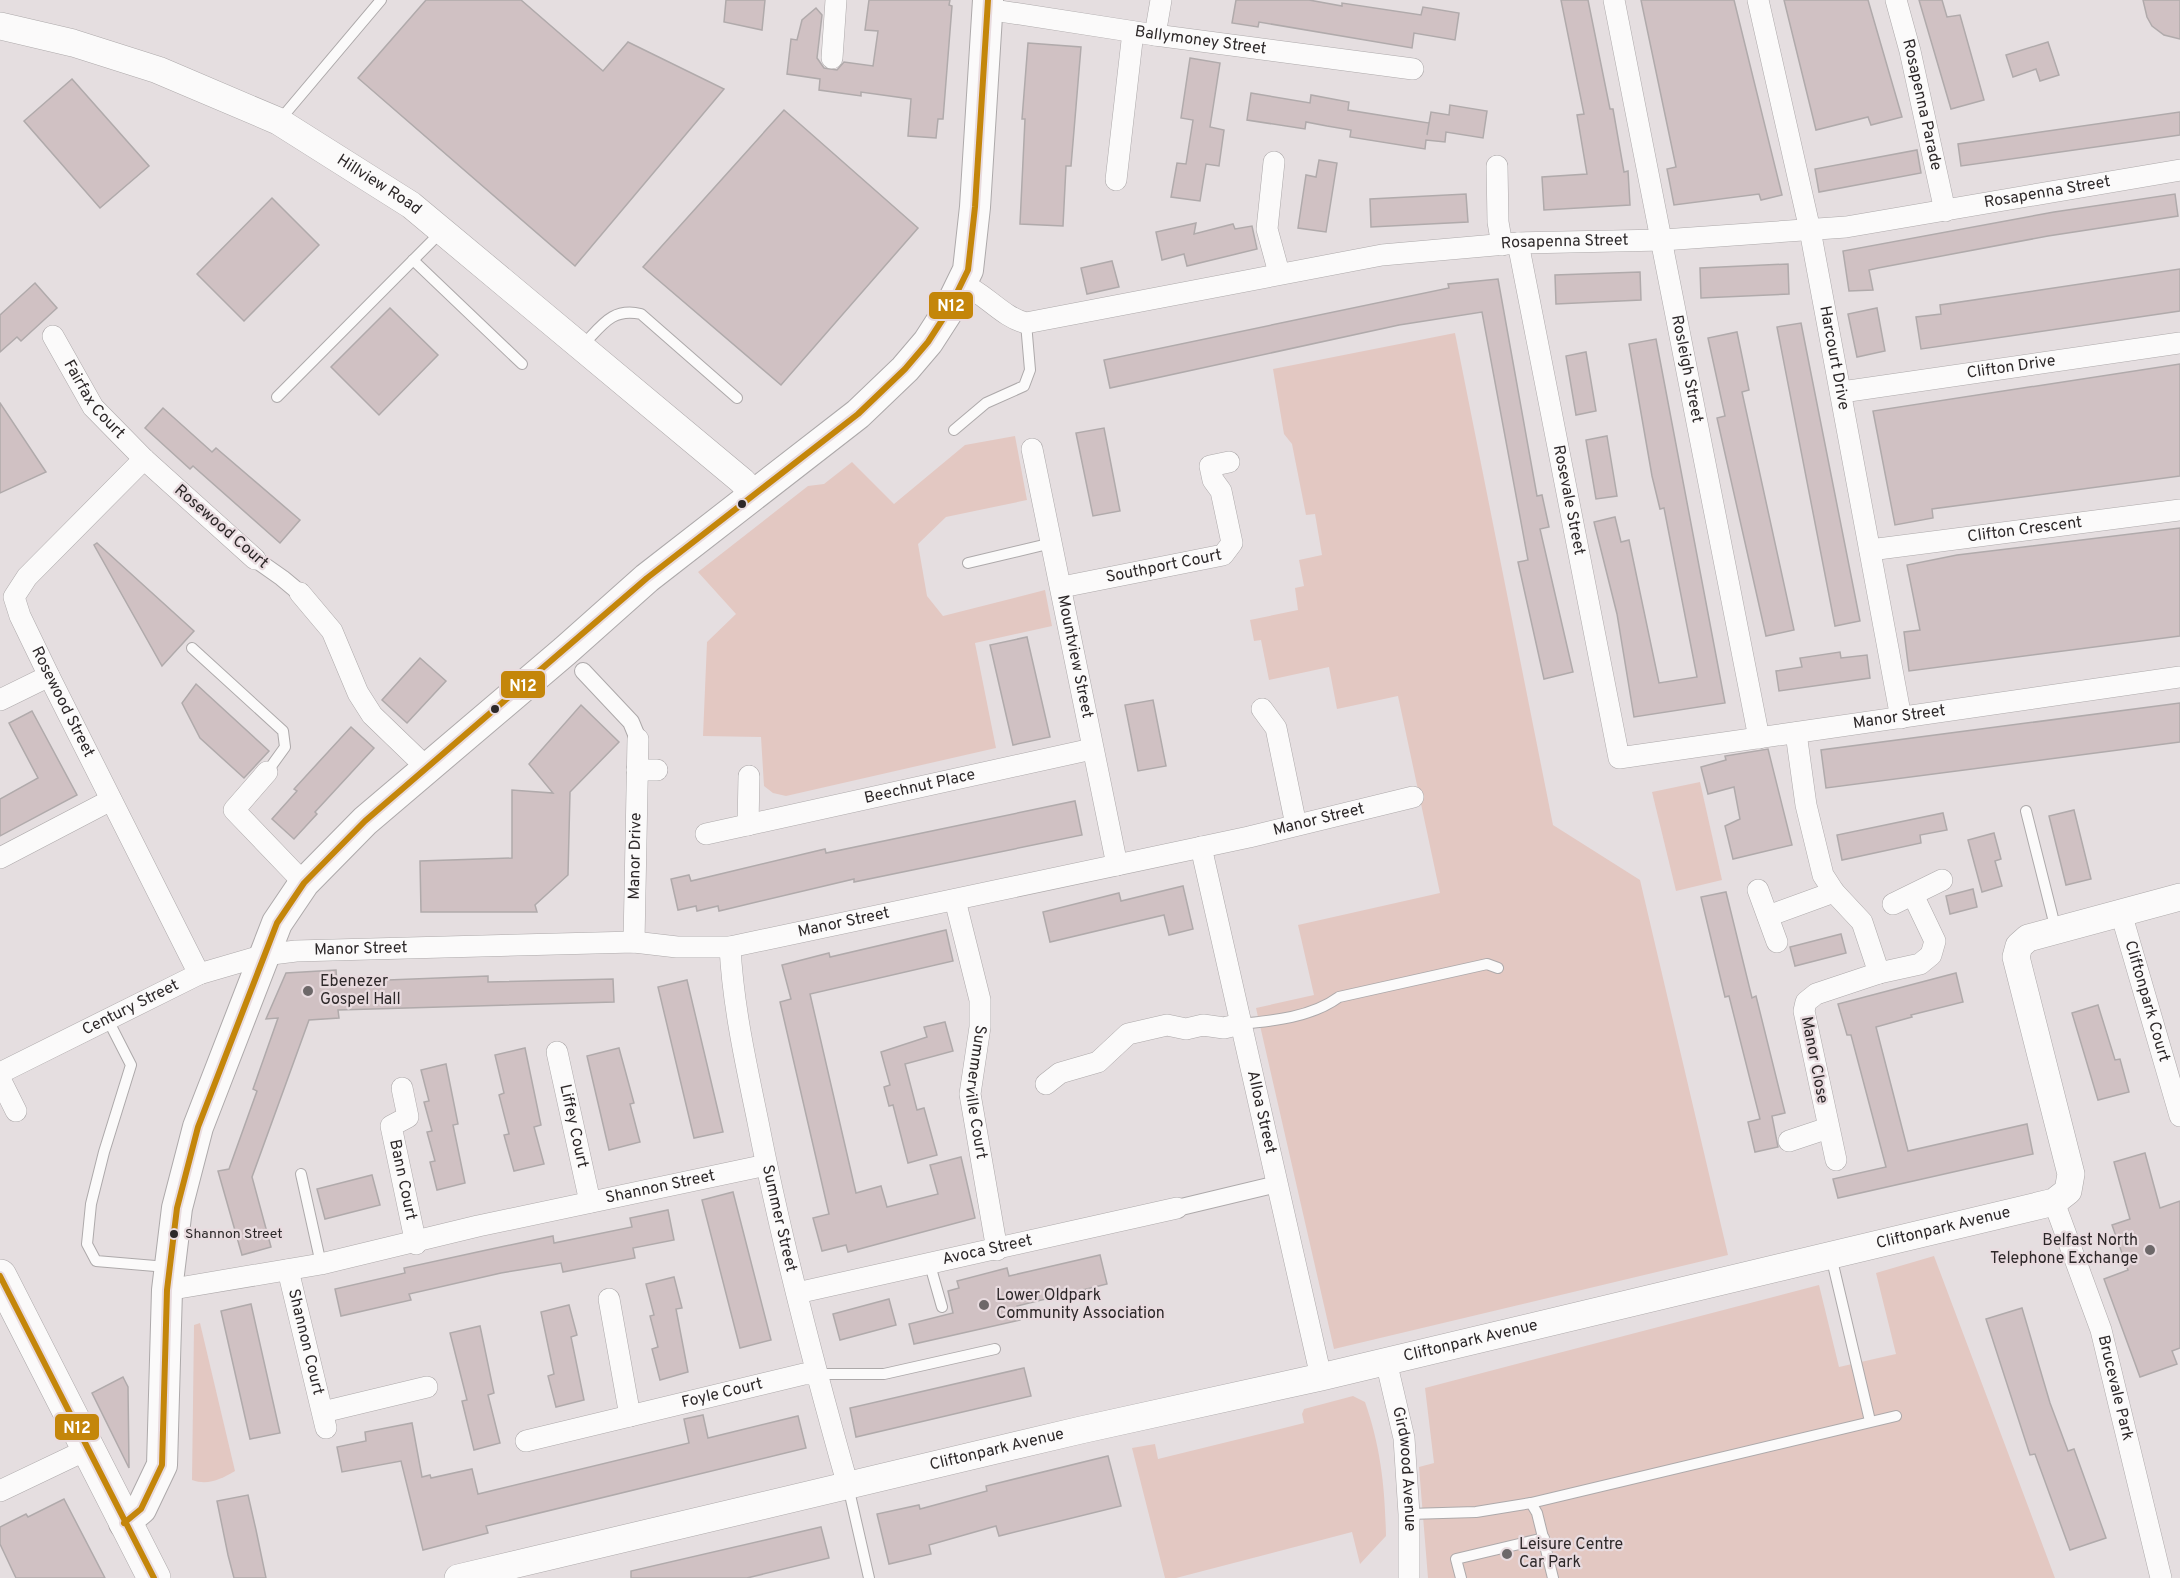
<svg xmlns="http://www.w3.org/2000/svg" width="2180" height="1578" font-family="Overpass,sans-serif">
<rect width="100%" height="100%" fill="#e5dee0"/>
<!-- green -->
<g fill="#e3c8c2">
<path d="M1455 333 1553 825 1640 880 1728 1255 1334 1349 1256 1008 1314 995 1298 925 1440 893 1398 696 1337 709 1329 667 1269 680 1261 640 1254 641 1250 620 1298 610 1295 588 1304 586 1299 560 1322 555 1315 514 1306 515 1292 444 1284 434 1273 369Z"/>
<path d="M1015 436 1027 500 946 517 918 544 927 596 943 616 1045 590 1052 626 975 643 996 748 786 796 773 793 764 786 761 737 703 736 707 642 736 614 698 572 808 486 824 484 852 462 894 504 965 445Z"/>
<path d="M1700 782 1722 880 1676 891 1652 792Z"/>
<path d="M1934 1256 2055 1578H1428L1419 1467 1434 1463 1425 1388 1819 1285 1839 1367 1896 1354 1876 1273Z"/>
<path d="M200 1323 235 1471C221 1479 208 1486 192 1480L194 1325Z"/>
<path d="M1353 1396 1365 1402C1381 1448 1385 1488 1386 1536L1360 1564 1352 1532 1176 1578H1165L1132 1448 1155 1444 1158 1459 1304 1423 1302 1414 1304 1409Z"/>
</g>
<!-- building -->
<g fill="#d0c1c3" stroke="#b0aaab" stroke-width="1.5">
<path d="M426 0H521L603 71 628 42 724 89 575 266 358 78Z"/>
<path d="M726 0H765L762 30 724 22Z"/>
<path d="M869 0H950L949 5 952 6 943 119H938L936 138 908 136 911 99 861 92V96L819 90 820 79 787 74 791 39 797 40 802 20 816 8 822 15 817 58 824 68 837 70 844 62 873 66 878 31 865 30Z"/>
<path d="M1236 0H1309L1342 6V3L1421 15 1423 7 1459 13 1455 40 1414 33 1412 48 1259 22 1258 27 1232 23Z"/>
<path d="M1561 0H1588L1610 109H1613L1624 172 1628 171 1630 205 1544 210 1542 177 1587 174 1577 115 1584 114Z"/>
<path d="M1641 0H1734L1782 195 1761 200 1759 194 1674 205 1667 169 1676 167Z"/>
<path d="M1784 0H1868L1902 117 1871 125 1868 117 1816 130Z"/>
<path d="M1919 0H1942L1947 17 1960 15 1984 100 1951 109Z"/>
<path d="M2143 0H2180V39L2164 35 2152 26 2147 17Z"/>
<path d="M2048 42 2059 75 2040 81 2036 69 2013 77 2006 55Z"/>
<path d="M1028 43 1081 47 1071 166H1066L1063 226 1020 224 1025 119H1022Z"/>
<path d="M1190 58 1220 63 1210 127 1224 130 1219 166 1206 164 1200 201 1171 197 1177 163 1186 164 1193 120 1181 118Z"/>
<path d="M72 79 149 166 100 208 24 121Z"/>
<path d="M1251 93 1310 103 1311 95 1349 102 1348 110 1429 123 1427 135 1431 112 1449 115 1450 105 1487 111 1483 138 1446 132 1445 142 1426 140 1425 149 1350 137 1351 130 1327 126 1306 122 1305 129 1247 120Z"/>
<path d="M784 110 918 228 781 385 643 267Z"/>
<path d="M2180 112V135L1961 166 1958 144Z"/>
<path d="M1917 150 1921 173 1819 192 1815 169Z"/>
<path d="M1319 160 1337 163 1326 232 1298 228 1306 175 1316 177Z"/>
<path d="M1466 194 1468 222 1371 227 1370 199Z"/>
<path d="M2175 194 2178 216 2048 236 1878 268 1869 270 1873 290 1849 291 1843 251 2054 212Z"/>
<path d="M272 198 319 245 244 321 197 274Z"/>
<path d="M1196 223 1194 234 1233 224 1235 229 1252 226 1257 249 1187 266 1184 254 1162 260 1156 232Z"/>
<path d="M1112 261 1119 287 1087 294 1081 268Z"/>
<path d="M1788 264 1789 294 1701 298 1700 268Z"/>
<path d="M2180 269V311L1921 349 1916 317 1941 314 1940 305Z"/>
<path d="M1640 272 1641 300 1556 304 1555 275Z"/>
<path d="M1498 279 1537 496 1542 495 1549 527 1540 529 1573 672 1544 679 1518 562 1528 560 1482 312 1399 325 1110 388 1104 360 1449 288 1448 284Z"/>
<path d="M35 283 57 308 21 341 17 337 0 352V315Z"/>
<path d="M390 308 438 355 379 415 331 367Z"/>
<path d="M1877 308 1885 351 1857 357 1848 314Z"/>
<path d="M1801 323 1860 621 1835 626 1777 327Z"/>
<path d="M1737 332 1749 390 1742 392 1794 630 1766 636 1717 418 1725 416 1708 338Z"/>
<path d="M1656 339 1725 703 1634 717 1617 614 1594 522 1615 517 1621 542 1629 540 1659 683 1697 677 1664 508 1660 509 1652 476 1629 344Z"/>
<path d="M1586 352 1596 411 1576 415 1566 356Z"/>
<path d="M2180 364V476L1932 509 1933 518 1895 525 1873 411Z"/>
<path d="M0 403 46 472 0 493Z"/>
<path d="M163 408 212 452 216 448 300 520 280 543 193 466 190 469 145 428Z"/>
<path d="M1104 428 1120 511 1093 516 1076 433Z"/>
<path d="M1607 436 1617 496 1596 499 1586 440Z"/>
<path d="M2180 528V636L1909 671 1904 632 1920 630 1907 565 1957 555Z"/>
<path d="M97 543 194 631 162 666 94 545Z"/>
<path d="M1027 637 1050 737 1013 745 990 645Z"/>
<path d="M1840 652 1841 658 1867 655 1870 678 1779 691 1776 671 1802 667 1800 658Z"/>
<path d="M420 658 446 681 407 723 382 700Z"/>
<path d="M196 684 269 751 244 778 200 738 182 703Z"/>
<path d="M1153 700 1166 766 1138 771 1125 705Z"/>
<path d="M2180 703V742L1826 788 1821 750Z"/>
<path d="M581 705 619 742 570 792 568 875 535 905 537 912H421L420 861 512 858V790L553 793 529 764Z"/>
<path d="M32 711 77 795 0 836V799L38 778 9 723Z"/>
<path d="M351 727 374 748 315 812 317 814 294 839 272 819 297 791 294 789Z"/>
<path d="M1768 749 1792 845 1733 859 1725 826 1740 819 1734 787 1708 794 1701 767 1726 760 1725 756Z"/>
<path d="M1075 801 1082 835 854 882V879L719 911 718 906 697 911 696 906 678 910 671 879 689 875 691 881 825 849 826 853Z"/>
<path d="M2074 810 2091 879 2066 885 2049 816Z"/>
<path d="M1943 813 1947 830 1920 835 1921 843 1842 860 1837 835Z"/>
<path d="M1994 833 2001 859 1995 861 2002 886 1982 892 1968 840Z"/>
<path d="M1183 886 1193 929 1169 935 1164 915 1050 942 1043 912 1119 893 1121 901Z"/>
<path d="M1973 889 1977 907 1950 914 1946 896Z"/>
<path d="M1726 892 1752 998 1756 996 1785 1113 1772 1116 1778 1147 1755 1152 1748 1122 1760 1119 1729 996 1725 997 1701 897Z"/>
<path d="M946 930 953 961 810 994 856 1193 881 1186 887 1207 938 1194 930 1165 961 1157 975 1218 848 1252 846 1245 822 1251 813 1218 829 1214 780 1002 791 999 782 965 829 953 830 957Z"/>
<path d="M1841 934 1846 953 1795 966 1790 947Z"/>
<path d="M336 970 337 982 488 976V982L613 979 614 1002 338 1010 339 1018 309 1020 252 1177 271 1247 242 1255 218 1171 229 1169 257 1091 253 1089 278 1018 266 1019 286 973Z"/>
<path d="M1956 973 1963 1002 1911 1015 1912 1017 1876 1027 1908 1151 2027 1124 2033 1154 1838 1198 1833 1179 1886 1167 1851 1035H1847L1838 1004Z"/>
<path d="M687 980 723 1132 694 1138 658 987Z"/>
<path d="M2098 1005 2115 1060 2120 1059 2129 1092 2098 1100 2072 1013Z"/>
<path d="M945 1022 953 1051 905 1064 917 1110 924 1108 937 1155 908 1163 893 1105 889 1106 884 1087 890 1085 881 1052 927 1037 924 1027Z"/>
<path d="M525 1048 541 1125 534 1127 544 1164 514 1171 504 1135 509 1134 499 1095 504 1093 495 1055Z"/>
<path d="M619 1048 634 1103 630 1104 640 1142 609 1150 587 1056Z"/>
<path d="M446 1064 458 1124 453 1125 465 1183 437 1190 430 1162 435 1161 427 1132 432 1131 424 1102 429 1101 421 1070Z"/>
<path d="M2145 1153 2160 1208 2180 1201V1348L2172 1351 2177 1364 2140 1377 2104 1279 2128 1270 2112 1225 2130 1219 2114 1162Z"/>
<path d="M372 1175 380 1205 325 1219 317 1189Z"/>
<path d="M733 1192 771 1340 740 1348 702 1200Z"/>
<path d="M668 1210 674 1240 633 1248 635 1258 563 1272 561 1263 501 1273 409 1294 411 1300 341 1316 335 1289 405 1273 404 1268 482 1251 553 1236 554 1243 632 1227 630 1218Z"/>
<path d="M1100 1255 1107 1284 1017 1306 1020 1320 914 1344 909 1324 953 1313 948 1291 959 1288 957 1281 1007 1268 1009 1276Z"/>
<path d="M674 1277 682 1308 676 1309 688 1372 660 1380 652 1349 658 1347 650 1316 654 1315 646 1284Z"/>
<path d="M889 1299 896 1325 840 1340 833 1314Z"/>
<path d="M251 1304 280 1433 250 1439 221 1311Z"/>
<path d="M569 1305 577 1335 571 1337 584 1400 556 1407 548 1376 554 1374 541 1312Z"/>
<path d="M2022 1308 2050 1403 2068 1451 2074 1449 2106 1538 2070 1550 2035 1454 2030 1455 1986 1319Z"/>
<path d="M480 1326 494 1393 488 1395 500 1443 474 1450 462 1401 467 1400 450 1333Z"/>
<path d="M1024 1368 1031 1396 856 1437 850 1408Z"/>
<path d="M123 1377 128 1387 129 1468 92 1393Z"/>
<path d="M703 1415 708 1438 798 1416 806 1448 486 1526 488 1533 423 1550 401 1461 342 1472 337 1447 366 1441 365 1432 412 1423 422 1477 430 1475 431 1478 472 1469 478 1494 689 1443 684 1419Z"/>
<path d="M1108 1456 1121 1506 999 1536 996 1526 929 1545 931 1554 889 1564 877 1514 919 1505 920 1509 987 1491 986 1486Z"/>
<path d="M248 1495 256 1530 266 1578H234L228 1555 217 1501Z"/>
<path d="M64 1499 105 1578H16L0 1544V1527L26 1514 28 1517Z"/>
<path d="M821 1527 829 1558 747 1578H631V1571Z"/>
</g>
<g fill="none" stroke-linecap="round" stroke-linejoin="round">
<!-- service casing -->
<g stroke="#ada9aa" stroke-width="12">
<g id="service">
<path d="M279 121 381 0"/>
<path d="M413 260 522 364"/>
<path d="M582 346C601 327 611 307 641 314L737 398"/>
<path d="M277 397 442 231"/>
<path d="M954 430 986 403 1024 386 1030 370 1026 323"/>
<path d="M968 563 1052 543"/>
<path d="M192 648 283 731 285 747 267 772"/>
<path d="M2026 811 2056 930"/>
<path d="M108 1020 131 1065 104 1152 91 1204 87 1244 96 1261 167 1267"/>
<path d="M1240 1024C1273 1021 1312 1017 1339 997L1487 964 1498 968"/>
<path d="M301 1174 321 1264"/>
<path d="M1831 1256 1870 1421"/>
<path d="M930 1265 942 1307"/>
<path d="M816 1374H884L995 1349"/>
<path d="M848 1486 869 1578"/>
<path d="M1531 1503 1537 1513 1553 1578"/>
<path d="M1409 1514 1476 1512 1531 1503 1896 1416"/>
<path d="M1461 1578 1456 1559 1544 1538"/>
</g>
</g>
<!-- pedestrian casing -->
<g stroke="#ada9aa" stroke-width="18">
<g id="pedestrian">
<path d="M255 559 282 578 300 593"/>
<path d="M583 671 631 722 638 739"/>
<path d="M1177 1208 1277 1184"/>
</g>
</g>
<!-- minor casing -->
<g stroke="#ada9aa" stroke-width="22">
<g id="minor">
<path id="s1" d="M1614 0 1759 738"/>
<path id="s2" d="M1758 0 1810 230 1901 718"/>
<path id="s3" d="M1896 0 1910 51 1945 211"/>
<path id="s4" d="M987 9 1155 35 1413 69"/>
<path d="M1155 35 1161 0"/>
<path d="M832 58 836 0"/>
<path d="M1274 162 1267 229 1279 273"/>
<path d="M1497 166 1498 222 1502 245"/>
<path d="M1116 180 1133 32"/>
<path id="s5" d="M1518 243 1619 758 2180 677"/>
<path id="s6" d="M962 284C985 293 1002 317 1026 323L1382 255 1518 243 1663 240 1846 227 2180 170"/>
<path id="s7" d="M53 336 93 407 144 459 255 559"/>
<path id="s8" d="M1842 392 2180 343"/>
<path id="s9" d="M1032 449 1117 865"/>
<path id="s10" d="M144 459 27 577 14 597 20 616 49 676 199 974"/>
<path id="s11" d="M1870 550 2180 510"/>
<path id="s12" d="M1062 587 1223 555 1232 543 1221 491 1213 480 1210 466 1229 462"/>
<path d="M300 593 332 631 358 693 372 715 427 768"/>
<path d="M0 700 49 676"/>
<path d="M1262 709 1276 728 1296 825"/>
<path d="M1796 733 1806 805 1823 875 1834 892 1862 922 1879 973"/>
<path d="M637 770H657"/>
<path d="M267 772 234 810 304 883"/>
<path d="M748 825 749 776"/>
<path id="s13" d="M706 834 1092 749"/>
<path id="s14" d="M1201 847 1321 1377"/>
<path d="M0 858 111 800"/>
<path d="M1758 890 1777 942"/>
<path id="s15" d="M955 900 980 1000V1027L970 1094 997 1250"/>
<path d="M1893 904 1942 880"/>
<path id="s16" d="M2121 913 2180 1116"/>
<path d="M1768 916 1834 892"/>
<path id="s17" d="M634 942 638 739"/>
<path id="s18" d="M730 947C733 1006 746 1064 758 1122 782 1245 814 1366 848 1486"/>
<path id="s19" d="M557 1052 590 1202"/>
<path id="s20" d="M0 1073 199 974 264 955 296 951 634 942 677 947H730L1249 837 1413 797"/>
<path d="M0 1079 16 1111"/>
<path d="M1046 1084 1060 1073 1098 1062 1128 1034 1167 1025 1186 1029 1203 1025 1224 1028 1240 1024"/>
<path id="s21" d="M402 1088 408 1117 391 1126 416 1244"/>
<path d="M1789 1141 1828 1128"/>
<path d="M1836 1160 1804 1011 1806 1002 1816 994 1879 973 1920 964 1931 955 1935 941 1913 895"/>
<path id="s22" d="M2054 1202 2101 1330 2161 1578"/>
<path id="s23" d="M288 1270 326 1428"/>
<path id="s24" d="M167 1290 321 1264 478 1226 766 1165"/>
<path id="s25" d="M797 1293 1177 1208"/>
<path d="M609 1299 630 1416"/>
<path id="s26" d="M1386 1361 1404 1438 1409 1514V1578"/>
<path d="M323 1412 427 1387"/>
<path id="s27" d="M526 1441 804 1374H816"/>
<path d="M0 1491 86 1450"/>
</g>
</g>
<!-- tertiary casing -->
<g stroke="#ada9aa" stroke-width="28">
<g id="tertiary">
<path id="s28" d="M0 26 73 43 158 70 278 121 411 205 742 481 754 494"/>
<path id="s29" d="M458 1578 1081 1430 1321 1377 2054 1202 2068 1191 2071 1174 2016 957 2019 946 2028 938 2180 897"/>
</g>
</g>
<!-- secondary casing -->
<g stroke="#ada9aa" stroke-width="32">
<path id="secondary" d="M124 1523 141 1509 162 1465 167 1290 177 1208 198 1127 277 923 304 883 365 821 565 651 647 578 858 414 905 369 928 342 948 311 968 270 975 207 988 0"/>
</g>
<!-- primary casing -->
<g stroke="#ada9aa" stroke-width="34">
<path id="primary" d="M0 1276 154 1578"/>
</g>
<!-- service -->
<use href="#service" stroke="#fbfafa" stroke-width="10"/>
<!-- pedestrian -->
<use href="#pedestrian" stroke="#fbfafa" stroke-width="16"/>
<!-- minor -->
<use href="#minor" stroke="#fbfafa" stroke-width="21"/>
<!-- tertiary -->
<use href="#tertiary" stroke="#fbfafa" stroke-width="27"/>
<!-- secondary -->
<use href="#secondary" stroke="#fbfafa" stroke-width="30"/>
<!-- primary -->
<use href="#primary" stroke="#fbfafa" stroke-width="33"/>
<!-- bus-1 casing -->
<g stroke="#e8dbdf" stroke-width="10">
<g id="bus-1">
<path d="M0 1276 154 1578"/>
<path d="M124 1523 141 1509 162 1465 167 1290 177 1208 198 1127 277 923 304 883 365 821 647 578 858 414 905 369 928 342 948 311 968 270 975 207 988 0"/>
</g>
</g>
<!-- bus-1 -->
<use href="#bus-1" stroke="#c4860a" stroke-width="6"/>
</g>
<!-- markers -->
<g fill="#2d2829" stroke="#e8dbdf" stroke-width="2">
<circle cx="742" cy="504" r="5"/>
<circle cx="495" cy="709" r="5"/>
<circle cx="174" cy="1234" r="5"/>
</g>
<g fill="#6d6869" stroke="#e8dbdf" stroke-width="2">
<circle cx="308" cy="991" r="6"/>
<circle cx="2150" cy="1250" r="6"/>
<circle cx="984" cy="1305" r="6"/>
<circle cx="1507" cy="1554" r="6"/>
</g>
<g text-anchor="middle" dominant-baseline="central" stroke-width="4.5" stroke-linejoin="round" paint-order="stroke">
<!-- bus labels -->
<g font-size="14" fill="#2d2829" stroke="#e8dbdf" text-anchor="start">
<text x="185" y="1234">Shannon Street</text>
</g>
<!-- street labels -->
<g font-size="16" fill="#2d2829" stroke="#e8dbdf">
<text stroke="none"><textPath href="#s4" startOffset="216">Ballymoney Street</textPath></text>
<text stroke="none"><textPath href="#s3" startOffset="108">Rosapenna Parade</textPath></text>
<text stroke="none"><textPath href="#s28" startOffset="414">Hillview Road</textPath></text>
<text stroke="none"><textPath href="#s6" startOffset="1107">Rosapenna Street</textPath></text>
<text stroke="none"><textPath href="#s6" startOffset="621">Rosapenna Street</textPath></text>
<text stroke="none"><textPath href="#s2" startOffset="366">Harcourt Drive</textPath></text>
<text stroke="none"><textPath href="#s8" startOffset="171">Clifton Drive</textPath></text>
<text stroke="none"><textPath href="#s1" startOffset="376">Rosleigh Street</textPath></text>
<text stroke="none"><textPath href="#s7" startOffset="76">Fairfax Court</textPath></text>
<text stroke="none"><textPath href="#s5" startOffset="262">Rosevale Street</textPath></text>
<text transform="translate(221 527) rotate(41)">Rosewood Court</text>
<text stroke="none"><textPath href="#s11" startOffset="156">Clifton Crescent</textPath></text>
<text stroke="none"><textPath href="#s12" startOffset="104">Southport Court</textPath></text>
<text stroke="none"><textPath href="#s9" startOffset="212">Mountview Street</textPath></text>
<text stroke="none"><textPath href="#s10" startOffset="306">Rosewood Street</textPath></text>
<text stroke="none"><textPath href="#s5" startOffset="808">Manor Street</textPath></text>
<text stroke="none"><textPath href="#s13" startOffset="219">Beechnut Place</textPath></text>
<text stroke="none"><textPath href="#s20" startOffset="1359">Manor Street</textPath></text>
<text stroke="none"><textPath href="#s17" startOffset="86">Manor Drive</textPath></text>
<text stroke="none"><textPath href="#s20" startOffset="873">Manor Street</textPath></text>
<text stroke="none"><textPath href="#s20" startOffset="387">Manor Street</textPath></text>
<text stroke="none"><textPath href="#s16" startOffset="92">Cliftonpark Court</textPath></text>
<text stroke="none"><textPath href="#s20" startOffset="146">Century Street</textPath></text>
<text transform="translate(1814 1060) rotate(79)">Manor Close</text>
<text stroke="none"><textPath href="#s15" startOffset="196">Summerville Court</textPath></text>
<text stroke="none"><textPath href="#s14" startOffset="272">Alloa Street</textPath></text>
<text stroke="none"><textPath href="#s19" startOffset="76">Liffey Court</textPath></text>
<text stroke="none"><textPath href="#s21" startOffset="104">Bann Court</textPath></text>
<text stroke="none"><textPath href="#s24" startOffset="504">Shannon Street</textPath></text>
<text stroke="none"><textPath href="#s18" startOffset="276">Summer Street</textPath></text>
<text stroke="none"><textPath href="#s29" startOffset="1526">Cliftonpark Avenue</textPath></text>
<text stroke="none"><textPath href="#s25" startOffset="195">Avoca Street</textPath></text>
<text stroke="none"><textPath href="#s23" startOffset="74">Shannon Court</textPath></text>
<text stroke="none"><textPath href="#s29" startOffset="1040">Cliftonpark Avenue</textPath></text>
<text stroke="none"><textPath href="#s22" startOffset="196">Brucevale Park</textPath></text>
<text stroke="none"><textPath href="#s27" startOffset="202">Foyle Court</textPath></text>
<text stroke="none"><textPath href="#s29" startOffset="554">Cliftonpark Avenue</textPath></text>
<text stroke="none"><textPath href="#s26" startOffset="110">Girdwood Avenue</textPath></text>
</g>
<!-- poi labels -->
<g font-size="16" fill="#2d2829" stroke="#e8dbdf" text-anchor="start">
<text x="320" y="982">Ebenezer<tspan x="320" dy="18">Gospel Hall</tspan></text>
<text x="2138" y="1241" text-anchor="end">Belfast North<tspan x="2138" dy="18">Telephone Exchange</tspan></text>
<text x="996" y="1296">Lower Oldpark<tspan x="996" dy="18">Community Association</tspan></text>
<text x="1519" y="1545">Leisure Centre<tspan x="1519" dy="18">Car Park</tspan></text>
</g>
</g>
<g stroke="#e8dbdf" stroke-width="2">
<rect x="928" y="291" width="46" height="29" rx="6" fill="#c4860a"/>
<rect x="500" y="670" width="46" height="29" rx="6" fill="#c4860a"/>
<rect x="54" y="1413" width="46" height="28" rx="6" fill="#c4860a"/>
</g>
<g font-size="16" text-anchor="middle" font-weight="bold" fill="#fff">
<text x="951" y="311">N12</text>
<text x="523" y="691">N12</text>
<text x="77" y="1433">N12</text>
</g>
</svg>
